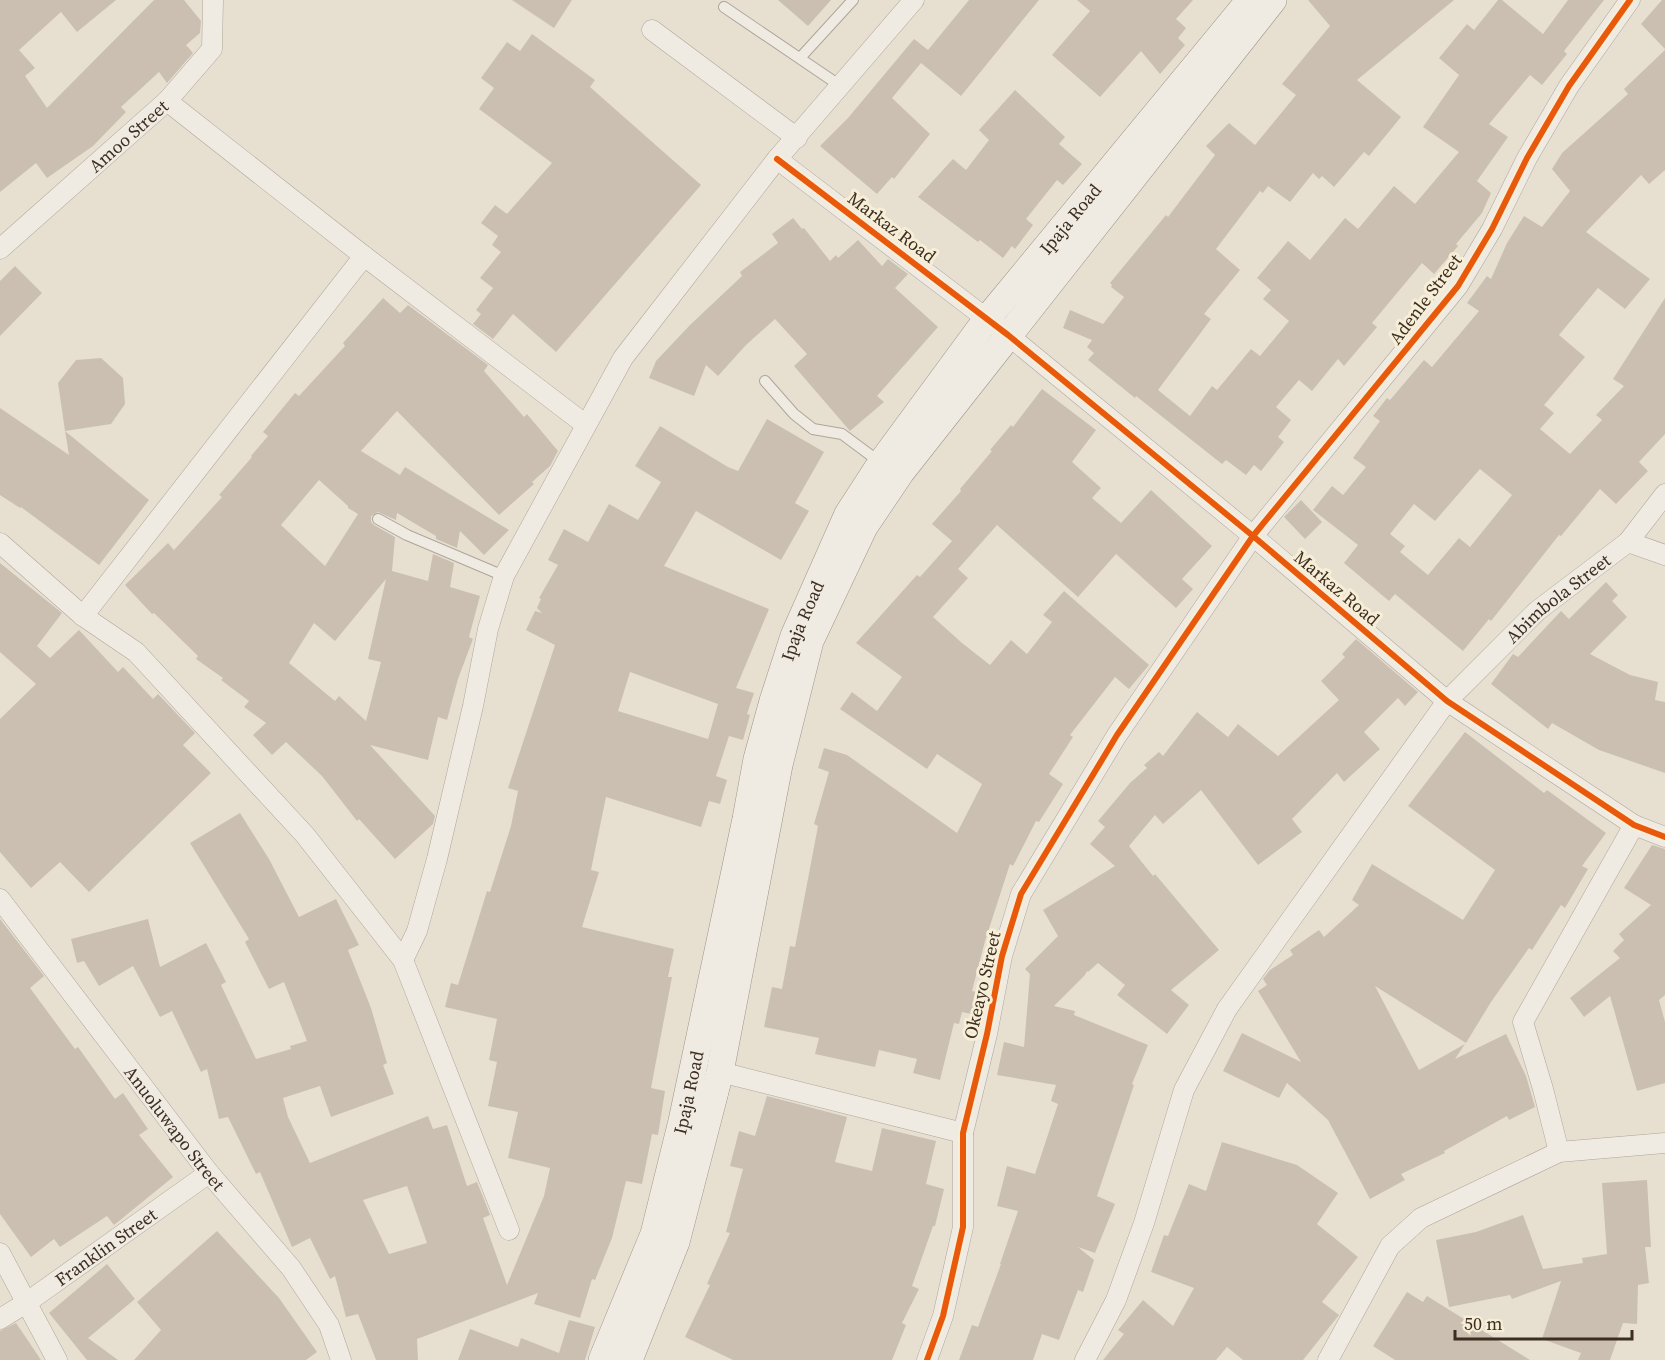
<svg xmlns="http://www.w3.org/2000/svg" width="1665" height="1360" font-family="'Source Serif 4',serif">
<rect width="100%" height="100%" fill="#e7e0d1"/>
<!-- building -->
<g fill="#cbbfb2" fill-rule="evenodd">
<path d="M0 0H116L77 32 61 12 19 50 35 68 25 76 47 108 154 0H184L201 21 200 33 186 45 193 53 167 83 159 72 121 107 126 112 93 146 47 178 36 163 0 192Z"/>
<path d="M512 0H572L554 28Z"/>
<path d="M778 0H831L808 26Z"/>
<path d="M969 0H1039L961 96 921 63 892 98 930 134 894 179 892 177 877 194 820 146 848 118 914 39 928 50Z"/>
<path d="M1077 0H1193L1176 19 1186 28 1178 38 1185 45 1160 74 1141 51 1100 97 1052 55 1090 11Z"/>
<path d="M1308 0H1454L1357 80 1401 117 1369 156 1364 152 1334 187 1322 176 1319 179 1313 173 1290 202 1268 186 1263 193 1260 191 1216 249 1240 270 1204 314 1211 319 1158 390 1190 416 1212 386 1217 390 1251 349 1260 356 1289 321 1263 299 1271 290 1257 278 1288 241 1310 260 1345 218 1358 229 1394 186 1415 204 1459 152 1423 127 1459 75 1439 58 1467 24 1474 30 1498 0H1502L1543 34 1568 0H1604L1564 51 1567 54 1542 85 1530 75 1489 124 1508 137 1477 181 1491 193 1482 213 1456 244 1458 246 1434 274 1422 263 1372 323 1377 327 1344 366 1338 359 1312 391 1299 380 1276 407 1291 420 1278 437 1284 442 1261 471 1254 465 1246 475 1226 460 1222 464 1136 396 1135 398 1088 360 1094 353 1087 347 1092 340 1063 328 1070 310 1103 324 1124 297 1111 287 1112 285 1110 283 1166 215 1168 217 1215 155 1206 146 1229 123 1255 145 1296 95 1282 84 1330 26Z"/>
<path d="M1662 0H1665V49L1641 24Z"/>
<path d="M532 34 595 80 590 87 701 185 556 352 513 314 493 339 473 324 481 314 476 310 493 288 480 278 501 252 492 245 498 236 481 223 495 205 507 214 552 163 479 109 494 88 481 78 507 42 520 51Z"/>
<path d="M1665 50V170L1649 184 1641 175 1586 232 1650 279 1625 309 1598 288 1559 335 1585 357 1544 405 1554 413 1540 429 1570 454 1602 420 1596 415 1624 386 1613 379 1665 298V434L1639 462 1648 471 1616 504 1600 489 1561 536 1559 535 1491 621 1489 619 1463 651 1395 594 1389 601 1344 563 1358 545 1313 510 1332 486 1343 495 1366 467 1353 458 1380 421 1373 416 1387 398 1390 400 1424 360 1432 367 1479 311 1467 303 1487 276 1491 279 1507 243 1524 216 1542 227 1570 191 1552 169 1562 153 1628 94 1624 89ZM1480 469 1512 495 1470 547 1459 538 1428 575 1400 552 1405 546 1390 534 1414 504 1435 521Z"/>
<path d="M1015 90 1065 137 1059 144 1082 164 1063 185 1057 180 1026 219 1033 225 1015 249 1012 246 1003 258 980 240 978 242 918 197 953 159 966 170 989 140 979 130Z"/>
<path d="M793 218 802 229 804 228 830 261 836 255 838 258 858 240 882 266 888 259 908 274 895 288 938 327 877 396 884 402 850 431 794 366 807 354 775 319 746 345 718 376 706 365 694 396 649 378 656 361 690 325 742 276 740 272 778 243 772 234Z"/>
<path d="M15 266 42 293 0 336V281Z"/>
<path d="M383 298 400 313 408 305 488 365 484 371 524 417 527 414 558 451 550 466 532 482 534 484 499 515 397 411 361 451 400 475 405 467 509 530 484 555 460 531 457 548 436 539V536L397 513 396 520 378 512 371 516V522L374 525 395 537 392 571 428 581 433 554 454 563 450 587 480 596 469 637 473 639 458 679 447 720 438 717 428 760 370 745 435 816 433 824 395 859 359 819 357 821 322 776 286 742 272 755 253 735 266 723 244 707 249 701 221 680 223 678 196 659 198 656 154 613 152 614 125 585 168 543 174 550 222 497 219 495 252 457 251 456 268 436 263 432 295 393 299 396 345 346 343 343ZM319 480 348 506V508L358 514 325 566 281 525ZM386 579 368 659 381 662 366 721 339 696 335 701 289 663 314 623 335 641Z"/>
<path d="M101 358 123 378 125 404 111 424 65 431 58 383 76 360Z"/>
<path d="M1042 389 1096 430 1072 462 1101 488 1092 498 1121 523 1151 490 1212 546 1182 579 1193 589 1176 608 1116 554 1078 597 997 525 958 569 968 578 933 617 962 643 990 665 1011 640 1027 654 1052 622 1043 615 1064 591 1149 665 1129 689 1115 677 1070 735 1073 737 1049 774 1063 784 1039 822 1036 821 1013 866 1010 864 985 941 972 991 982 993 977 1015 962 1012 959 1024 954 1023 940 1080 913 1073 917 1059 879 1050 875 1067 815 1054 819 1038 764 1027 772 987 782 989 790 946 795 947 818 826 814 824 829 772 818 768 824 748 847 755 957 833 982 784 937 754 927 769 840 709 852 692 877 711 902 677 856 643 917 575 920 577 952 541 932 524 961 491 960 489 992 451 990 450 1011 425 1013 427Z"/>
<path d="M0 408 69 455 65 431 149 500 99 565 21 507 20 508 0 495Z"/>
<path d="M767 419 824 452 795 503 809 511 781 560 696 511 664 566 769 609 736 688 754 693 747 714 750 715 743 740 729 736 716 776 727 780 720 804 709 801 701 827 606 797 591 870 599 872 582 927 674 949 668 977H672L651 1088 665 1091 658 1135 652 1134 642 1184 626 1181 612 1238 595 1280 592 1279 580 1318 534 1304 538 1293 417 1339 418 1360H376L358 1314 346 1317 335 1276 330 1279 310 1238 292 1247 260 1172 256 1174 228 1117 219 1119 207 1069 201 1072 172 1011 160 1017 133 966 99 986 84 961 77 963 71 939 148 919 160 967 206 943 226 982 221 985 256 1059 291 1049 290 1046 307 1041 284 982 269 989 245 942 249 939 190 843 240 813 269 859 299 917 336 899 359 945 348 950 371 1008 387 1063 383 1065 394 1094 331 1117 320 1086 283 1098 288 1117 310 1163 428 1116 433 1129 447 1125 467 1186 477 1182 489 1212 490 1215 483 1218 507 1285 544 1196 550 1168 508 1158 518 1112 488 1106 497 1062 489 1060 497 1019 445 1007 451 983 458 985 487 891 490 892 511 826 518 791 508 788 555 645 526 630 535 611 542 613 537 608 541 599 539 598 558 565 548 560 564 529 588 542 609 504 638 520 661 482 635 466 660 426 728 467 738 471ZM630 672 718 704 708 739 618 711ZM407 1186 427 1243 389 1254 363 1200Z"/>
<path d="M1301 500 1322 522 1305 539 1284 517Z"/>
<path d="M0 563 62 613 37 646 50 658 79 630 118 672 123 667 153 699 158 694 195 733 183 745 211 773 89 892 60 862 31 888 0 852V719L36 684 0 652Z"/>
<path d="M1606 582 1618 595 1612 601 1627 617 1590 654 1630 675 1658 682 1655 700 1665 702V773L1599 750 1552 723 1548 729 1491 684 1513 654 1518 657 1561 611 1569 619Z"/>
<path d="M1356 639 1418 692 1405 706 1398 698 1364 732 1380 749 1344 782 1337 773 1292 819 1302 832 1258 865 1201 790 1163 824 1155 815 1129 846 1153 876 1155 874 1219 950 1171 990 1189 1005 1167 1034 1117 995 1125 985 1098 963 1088 972 1087 971 1085 975 1054 1006 1075 1011 1074 1015 1148 1045 1132 1084 1134 1085 1097 1196 1115 1204 1095 1253 1078 1247 1094 1260 1083 1292 1078 1290 1059 1340 1042 1334 1033 1360H959L972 1325 978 1327 1001 1264H1000L1018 1211 997 1206 1007 1166 1035 1174 1058 1104 1051 1101 1056 1085 997 1075 1004 1042 1024 1047 1030 974 1025 969 1058 936 1043 910 1115 866 1090 844 1105 827 1098 821 1130 783 1147 768 1144 765 1159 752 1163 756 1197 712 1228 737 1238 724 1278 756 1339 700 1321 681 1345 657 1342 654Z"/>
<path d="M1465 732 1544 793 1547 790 1606 833 1582 866 1588 869 1565 908 1561 905 1532 950 1529 948 1491 1002 1466 1043 1375 986 1419 1070 1465 1044 1455 1059 1506 1034 1526 1076 1535 1107 1509 1120 1507 1116 1444 1151 1445 1153 1401 1174 1405 1180 1370 1199 1328 1120 1287 1083 1279 1098 1223 1071 1242 1033 1301 1062 1258 991 1267 985 1263 979 1270 970 1293 955 1290 950 1319 930 1324 937 1359 905 1352 900 1372 864 1463 920 1495 870 1408 806Z"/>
<path d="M1652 845 1665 849V995L1659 1000 1665 1022V1083L1637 1091 1610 996 1584 1017 1570 998 1620 958 1613 951 1624 940 1619 934 1651 905 1624 888Z"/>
<path d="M0 919 44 976 30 988 75 1049 78 1047 115 1099 123 1093 148 1129 139 1135 173 1177 114 1225 107 1216 60 1247 54 1239 31 1257 0 1214Z"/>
<path d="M767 1096 847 1117 835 1162 872 1171 882 1128 936 1141 926 1184 944 1189 935 1226H933L912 1286 919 1289 902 1323 906 1325 892 1360H733L685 1337 710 1285 707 1284 730 1233 726 1232 743 1169 730 1166 739 1131 755 1136Z"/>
<path d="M1222 1142 1297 1165 1338 1193 1317 1224 1358 1257 1322 1302 1339 1315 1303 1360H1243L1227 1347 1216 1360H1103L1124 1334 1118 1330 1143 1300 1173 1326 1194 1288 1151 1272 1164 1235 1168 1236 1189 1184 1206 1191Z"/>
<path d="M1647 1180 1651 1247H1645L1649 1283 1638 1285 1637 1324 1623 1323 1610 1360H1578L1581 1353 1542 1339 1561 1281 1512 1299 1510 1295 1449 1307 1436 1240 1476 1232 1523 1215 1543 1269 1583 1263 1582 1258 1607 1254 1602 1183Z"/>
<path d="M217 1231 279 1298 317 1352 306 1360H134L161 1330 137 1302Z"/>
<path d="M107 1264 135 1299 88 1338 118 1360H87L49 1313Z"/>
<path d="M1407 1292 1423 1302 1427 1296 1530 1360H1395L1373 1346Z"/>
<path d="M569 1320 595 1327 585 1360H458L470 1329 518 1347 521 1338 559 1353Z"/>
<path d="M16 1323 29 1342 41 1360H0V1331Z"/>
</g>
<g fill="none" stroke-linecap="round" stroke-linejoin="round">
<!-- service casing -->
<g stroke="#ada599" stroke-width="12">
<g id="service">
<path d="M724 7 839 85"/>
<path d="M800 58 853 0"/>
<path d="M765 381 794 414 813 429 842 434 881 463"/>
<path d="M378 519 407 535 504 576"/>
</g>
</g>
<!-- minor casing -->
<g stroke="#ada599" stroke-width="21">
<g id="minor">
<path d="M652 30 797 138"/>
<path d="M167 101 364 256 586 425"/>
<path d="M777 159 1008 335 1253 536 1447 701 1634 825 1665 837"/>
<path id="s1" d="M0 249 167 101 212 49 213 0"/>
<path d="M1628 542 1665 555"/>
<path d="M0 543 83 616 136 652 305 835 403 960 509 1230"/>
<path d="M83 616 364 256"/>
<path id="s2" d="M0 899 209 1173 291 1268 329 1325 341 1360"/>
<path d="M403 960 417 931 437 859 473 706 488 629 504 576 623 358 777 159 914 0"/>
<path d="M720 1072 963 1133"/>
<path d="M1559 1152 1543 1089 1523 1022 1634 825"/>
<path d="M0 1253 57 1360"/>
<path id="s3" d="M0 1319 26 1303 209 1173"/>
<path d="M927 1360 943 1316 963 1227V1133L987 1034 1002 956 1021 894 1117 735 1253 536 1458 286 1492 229 1527 158 1569 86 1630 0"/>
<path id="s4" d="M1085 1360 1116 1300 1144 1223 1184 1090 1227 1009 1447 701 1537 611 1628 542 1665 494"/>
<path d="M1328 1360 1390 1246 1421 1218 1559 1152 1665 1143"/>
</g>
</g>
<!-- secondary casing -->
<g stroke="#9c958a" stroke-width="28">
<g id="secondary">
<path id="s5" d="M602 1360 654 1234 682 1121 746 819 757 759 773 701 794 636 848 514 881 463 987 319 1250 0"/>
<path d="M629 1360 676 1242 720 1072 779 765 810 641 864 527 901 472 1273 0"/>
</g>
</g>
<!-- service -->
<use href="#service" stroke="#efebe3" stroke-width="10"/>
<!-- minor -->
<use href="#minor" stroke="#efebe3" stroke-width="20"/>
<!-- secondary -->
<use href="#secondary" stroke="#efebe3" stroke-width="27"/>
<!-- cycleway casing -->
<g stroke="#f7eed8" stroke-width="10">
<g id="cycleway">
<path d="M777 159 1008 335 1253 536 1447 701 1634 825 1665 837"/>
<path d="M927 1360 943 1316 963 1227V1133L987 1034 1002 956 1021 894 1117 735 1253 536 1458 286 1492 229 1527 158 1569 86 1630 0"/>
</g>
</g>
<!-- cycleway -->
<use href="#cycleway" stroke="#e8590c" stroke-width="6"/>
</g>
<g text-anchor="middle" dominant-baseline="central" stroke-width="6" stroke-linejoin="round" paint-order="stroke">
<!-- street labels -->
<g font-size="18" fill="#3d2e20" stroke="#f7eed8">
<text stroke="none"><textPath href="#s1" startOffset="171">Amoo Street</textPath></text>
<text stroke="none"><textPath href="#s5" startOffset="1254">Ipaja Road</textPath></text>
<text transform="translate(892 227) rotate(37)">Markaz Road</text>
<text transform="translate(1425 299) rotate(-53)">Adenle Street</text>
<text transform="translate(1337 588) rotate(40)">Markaz Road</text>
<text stroke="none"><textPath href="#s4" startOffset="910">Abimbola Street</textPath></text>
<text stroke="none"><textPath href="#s5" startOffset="768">Ipaja Road</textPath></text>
<text transform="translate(982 985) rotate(-77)">Okeayo Street</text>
<text stroke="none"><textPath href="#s5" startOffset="282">Ipaja Road</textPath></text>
<text stroke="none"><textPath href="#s2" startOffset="288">Anuoluwapo Street</textPath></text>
<text stroke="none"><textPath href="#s3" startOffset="128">Franklin Street</textPath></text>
</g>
</g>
<!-- scale -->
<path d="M1455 1330v9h177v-9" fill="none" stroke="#3d2e20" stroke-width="3"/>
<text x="1464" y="1330" font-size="18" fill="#3d2e20" stroke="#f7eed8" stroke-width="4.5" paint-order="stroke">50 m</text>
</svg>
